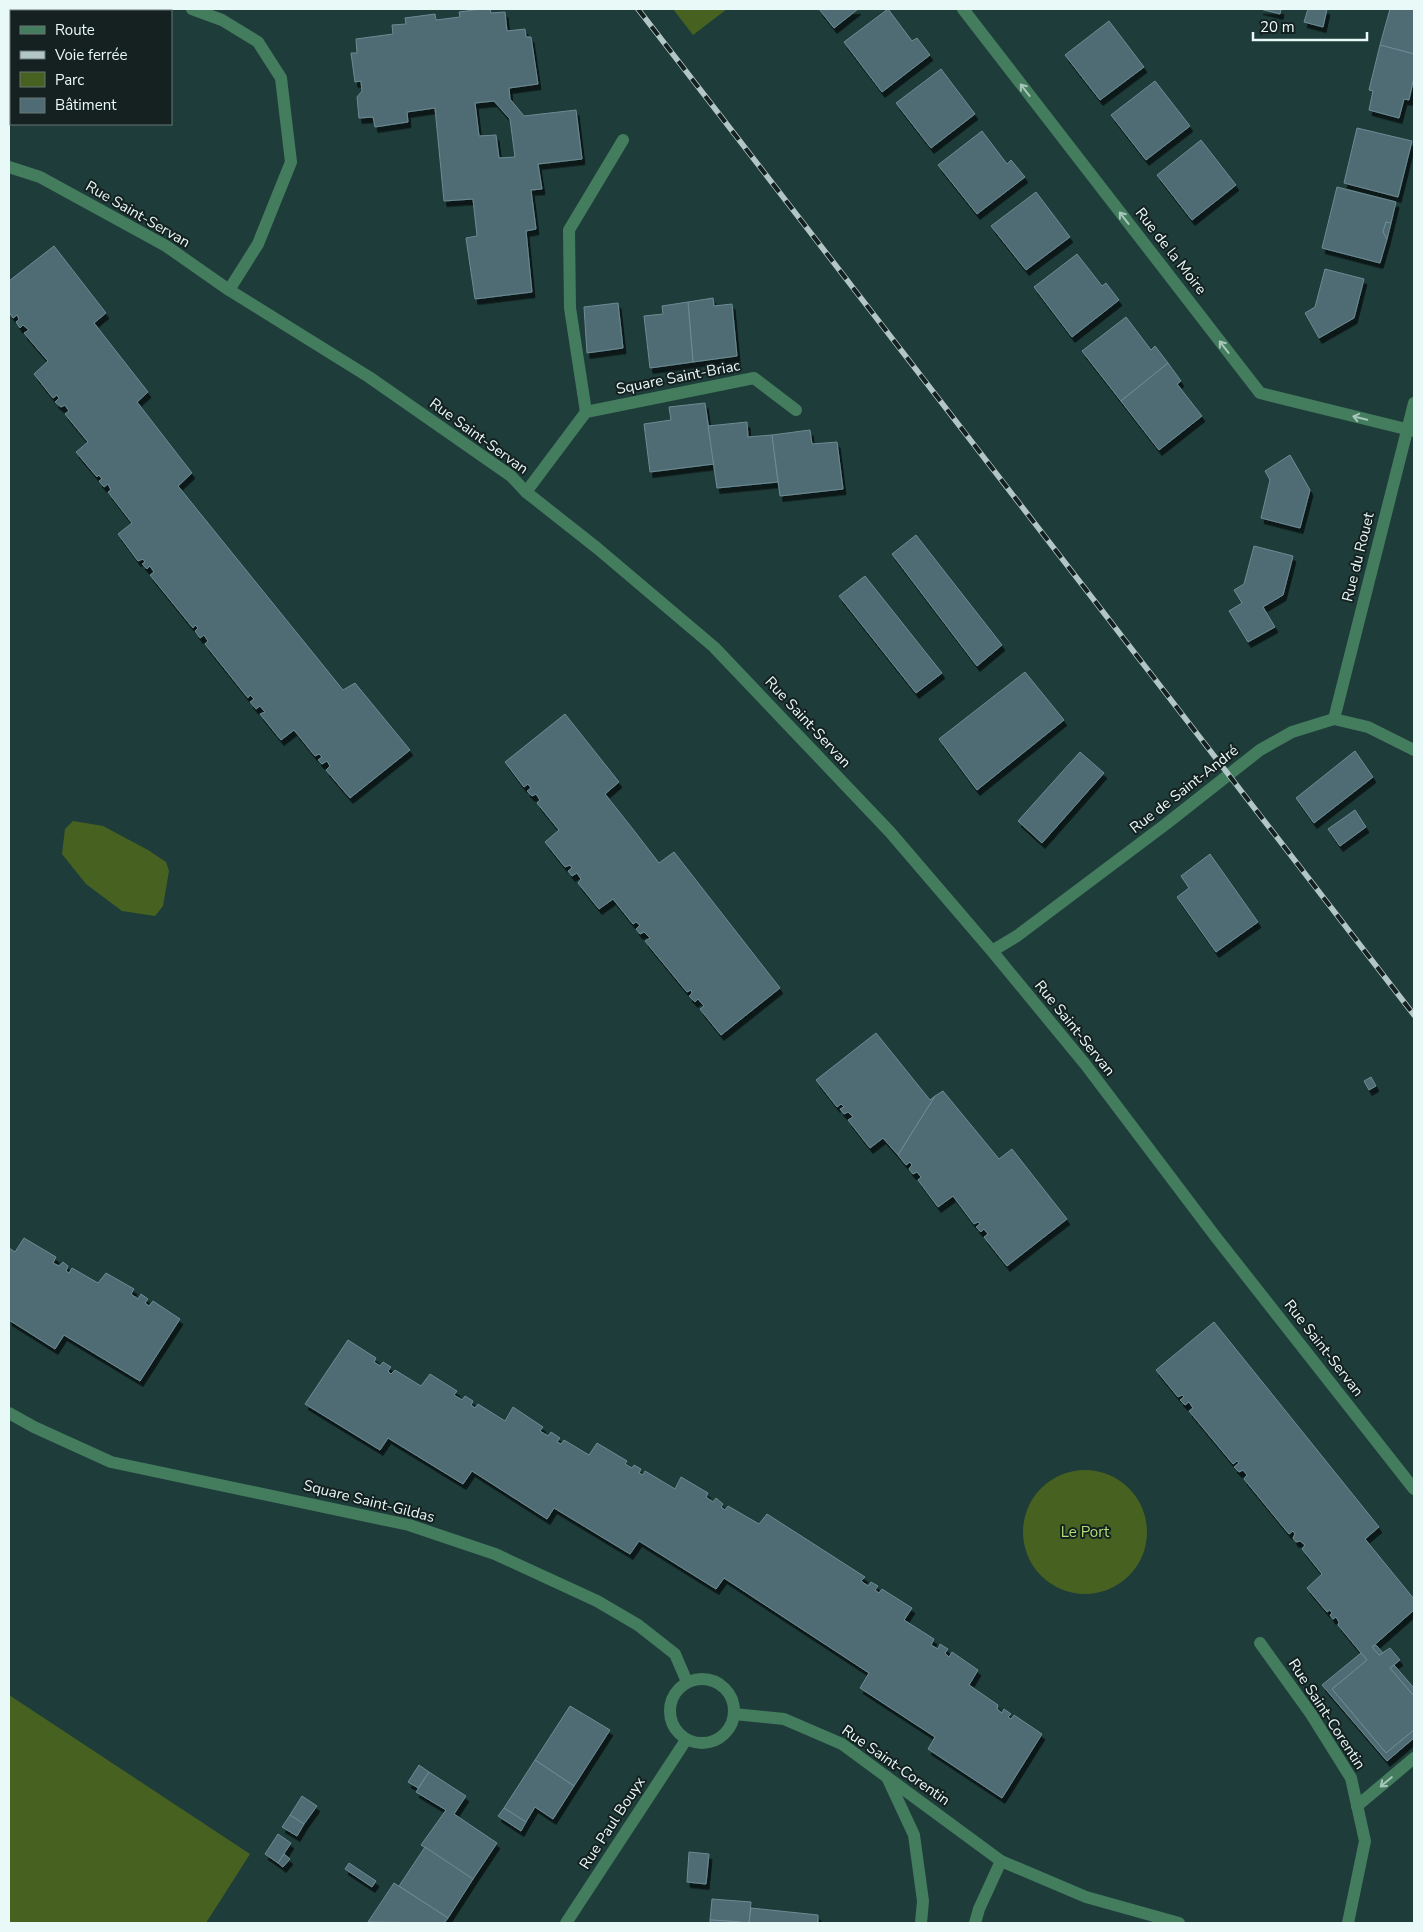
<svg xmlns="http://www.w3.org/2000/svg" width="1423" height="1932" font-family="'Nunito Sans',sans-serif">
<defs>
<filter id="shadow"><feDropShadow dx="3" dy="5.5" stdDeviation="0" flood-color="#0009"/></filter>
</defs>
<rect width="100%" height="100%" fill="#1e3d3a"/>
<!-- green -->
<g fill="#476121">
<path d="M673 9H727L693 35Z"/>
<path d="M73 821 103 826 148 850 166 862 169 871 163 906 155 916 122 911 86 884 62 854 65 829Z"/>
<circle cx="1085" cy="1532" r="62"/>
<path d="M9 1695 250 1854 206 1923H9Z"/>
</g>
<!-- building -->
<g fill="#4f6c75" stroke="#6d8b94" fill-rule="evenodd" filter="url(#shadow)">
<path d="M482 9H490L491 13 505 12 507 31 525 29 526 37H531L538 84 509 88 510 99 524 116 576 110 582 159 538 164 542 189 531 190 536 229 526 231 532 292 475 299 466 238 477 236 473 199 444 201 435 108 407 112 408 122 375 127 373 117 359 118 357 97 362 91 361 81 355 82 351 53H357L356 39 393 34 392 25 406 24 405 18 435 14 436 20 460 17 459 12ZM494 101 510 119 515 157 499 158 496 135 479 136 475 103Z"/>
<path d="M819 9H858L834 28Z"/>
<path d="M888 9 912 41 917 38 930 55 882 92 844 42Z"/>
<path d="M1260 9H1281L1280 14Z"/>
<path d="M1308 9H1327L1323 27 1304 22Z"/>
<path d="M1390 9H1414V54L1380 45Z"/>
<path d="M1109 21 1144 67 1100 100 1065 55Z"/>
<path d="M1380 45 1414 54V77L1409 100 1404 99 1399 118 1369 110 1373 91 1369 90Z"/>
<path d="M941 69 975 114 931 148 896 103Z"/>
<path d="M1155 81 1190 126 1146 160 1111 115Z"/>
<path d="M1357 128 1412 141 1398 197 1344 183Z"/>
<path d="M982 131 1007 164 1011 160 1025 177 977 214 938 165Z"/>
<path d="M1201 140 1236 185 1192 220 1157 175Z"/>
<path d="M1337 187 1396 202 1391 223 1386 222 1383 232 1387 239 1380 263 1322 248Z"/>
<path d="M1036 192 1070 237 1026 270 991 226Z"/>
<path d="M1386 222 1391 223 1387 239 1383 232Z"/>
<path d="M54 246 106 313 94 323 148 392 137 402 192 473 178 486 343 690 355 683 410 750 350 798 326 770 330 766 327 761 322 764 318 760 322 757 319 754 315 756 294 730 281 740 260 714 265 712 260 706 256 709 250 702 254 699 250 695 248 698 205 644 208 641 204 635 200 638 195 631 198 628 195 625 193 628 150 575 154 572 150 566 147 569 142 564 145 562 143 559 138 561 118 534 132 523 108 492 111 490 108 484 104 487 99 481 102 479 99 475 97 477 76 452 88 442 65 414 69 411 65 405 61 407 55 402 59 398 57 395 53 398 34 374 48 361 24 333 29 330 23 325 20 328 16 322 19 319 17 315 13 318 9 312V281Z"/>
<path d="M1077 254 1102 286 1106 283 1119 300 1072 337 1034 287Z"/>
<path d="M1325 269 1364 279 1354 318 1319 338 1305 313 1315 307Z"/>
<path d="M713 298 714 306 732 304 737 356 693 362 688 302Z"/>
<path d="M688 302 693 362 650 368 644 316 663 314 662 306Z"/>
<path d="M618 303 623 348 587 353 584 307Z"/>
<path d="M1126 317 1151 350 1155 346 1168 363 1121 401 1082 351Z"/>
<path d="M1168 363 1181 381 1177 384 1202 416 1159 450 1121 401Z"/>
<path d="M705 403 714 464 650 472 644 424 671 420 669 407Z"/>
<path d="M747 422 748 437 772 435 778 482 717 488 708 426Z"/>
<path d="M810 430 812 444 837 442 843 489 780 496 772 435Z"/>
<path d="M1290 455 1310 490 1300 528 1261 518 1270 480 1265 471Z"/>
<path d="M916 535 1002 645 977 666 892 554Z"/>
<path d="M1254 546 1293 556 1283 595 1263 607 1275 627 1248 642 1229 611 1242 603 1234 590 1244 584Z"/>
<path d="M865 576 942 673 916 693 839 596Z"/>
<path d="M1025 672 1064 720 977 790 939 739Z"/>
<path d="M565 714 619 782 605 794 632 828 659 863 674 852 780 988 721 1035 700 1009 704 1006 698 999 695 1002 689 996 692 993 691 990 687 992 645 941 650 938 644 932 640 934 636 929 640 925 636 922 633 924 613 899 599 909 578 883 581 879 577 873 572 876 568 871 572 868 570 865 565 867 545 842 559 830 537 803 540 800 536 794 532 796 527 791 531 788 528 784 524 787 505 762Z"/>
<path d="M1355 751 1373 777 1314 823 1296 798Z"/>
<path d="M1080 752 1104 773 1042 843 1018 821Z"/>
<path d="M1355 810 1366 827 1340 846 1328 829Z"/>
<path d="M1210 854 1258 922 1216 952 1177 897 1189 888 1181 876Z"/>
<path d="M876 1033 930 1100 935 1096 898 1155 883 1138 870 1148 848 1120 853 1117 848 1112 844 1114 840 1109 844 1107 841 1104 837 1107 816 1080Z"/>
<path d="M1371 1077 1376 1086 1369 1090 1364 1081Z"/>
<path d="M943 1091 999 1159 1012 1149 1067 1219 1007 1266 984 1237 988 1234 984 1229 981 1232 976 1227 980 1224 978 1222 974 1224 953 1196 938 1207 918 1180 921 1177 917 1172 913 1174 909 1169 912 1165 910 1162 906 1165 898 1155 935 1096Z"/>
<path d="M24 1238 56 1257 53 1263 59 1266 63 1262 68 1266 66 1271 69 1273 72 1268 98 1283 106 1273 134 1289 131 1294 138 1299 141 1294 148 1299 145 1303 149 1306 153 1301 180 1319 140 1381 64 1335 55 1349 9 1320V1248L15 1252Z"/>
<path d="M1214 1322 1379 1527 1365 1539 1414 1599V1610L1372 1647 1379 1655 1390 1648 1400 1660 1390 1668 1414 1696V1730L1386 1753 1332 1689 1367 1660 1338 1625 1339 1622 1336 1617 1333 1619 1330 1615 1332 1613 1330 1610 1327 1612 1307 1588 1322 1574 1302 1549 1305 1545 1300 1541 1296 1542 1293 1538 1295 1534 1293 1531 1289 1534 1244 1479 1247 1475 1243 1470 1239 1472 1234 1467 1239 1463 1237 1461 1233 1464 1189 1411 1193 1408 1189 1402 1185 1405 1180 1400 1184 1397 1182 1395 1178 1397 1156 1370Z"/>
<path d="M348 1340 376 1358 374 1362 380 1366 383 1362 391 1367 388 1371 391 1374 395 1370 421 1386 430 1374 457 1391 454 1395 462 1400 465 1396 473 1401 471 1405 475 1408 478 1404 505 1421 513 1407 543 1427 540 1431 548 1436 551 1432 560 1438 557 1442 561 1444 564 1440 589 1455 597 1443 627 1461 625 1464 632 1468 634 1465 641 1469 639 1473 643 1475 645 1471 675 1489 681 1477 708 1493 706 1497 713 1502 716 1498 723 1504 721 1507 725 1510 728 1506 759 1524 767 1514 865 1577 861 1581 868 1586 871 1582 878 1586 875 1590 879 1593 882 1589 912 1608 904 1620 934 1639 931 1645 938 1649 940 1644 948 1649 945 1653 949 1657 952 1652 978 1670 969 1685 998 1705 997 1709 1002 1713 1004 1709 1011 1714 1008 1717 1011 1719 1014 1715 1042 1734 1002 1798 928 1749 935 1737 860 1688 869 1673 724 1578 716 1589 639 1541 630 1554 554 1508 547 1519 472 1471 463 1484 388 1438 380 1450 305 1404Z"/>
<path d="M1376 1645 1383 1653 1379 1655 1372 1647Z"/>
<path d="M1361 1653 1367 1660 1332 1689 1386 1753 1414 1730V1738L1387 1761 1322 1685Z"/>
<path d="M1394 1665 1414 1688V1696L1390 1668Z"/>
<path d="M570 1706 610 1730 574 1786 535 1760Z"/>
<path d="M535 1760 574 1786 553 1819 535 1807 526 1822 504 1808Z"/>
<path d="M419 1765 429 1772 418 1788 408 1782Z"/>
<path d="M429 1772 466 1796 454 1814 497 1843 473 1879 421 1845 446 1810 416 1792Z"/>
<path d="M302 1796 317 1806 304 1824 290 1815Z"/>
<path d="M504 1808 526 1822 521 1831 498 1816Z"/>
<path d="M290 1815 304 1824 297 1836 282 1827Z"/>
<path d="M278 1834 291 1843 278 1863 265 1854Z"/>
<path d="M425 1847 473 1879 448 1918 399 1886Z"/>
<path d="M689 1852 709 1854 706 1884 687 1882Z"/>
<path d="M284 1854 290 1859 283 1867 278 1863Z"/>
<path d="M349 1863 376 1881 372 1887 345 1869Z"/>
<path d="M394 1883 448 1918 444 1923 368 1922Z"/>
<path d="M712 1899 751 1902 749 1923 710 1920Z"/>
<path d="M751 1908 818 1915V1923H729V1921L749 1923Z"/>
<path d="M710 1920 729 1921V1923H710Z"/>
</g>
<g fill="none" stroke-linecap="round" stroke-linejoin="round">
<!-- service -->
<path stroke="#447c5e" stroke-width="12" d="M586 412 570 308 569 230 623 140"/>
<!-- minor -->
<g stroke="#447c5e" stroke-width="12">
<path d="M192 9 222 20 258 42 281 78 291 162 258 244 229 290"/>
<path d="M963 9 1260 393 1414 431"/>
<path d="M9 167 40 177 166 246 229 290 369 377 511 476 526 492 597 548 714 647 890 832 992 951 1085 1064 1215 1236 1414 1489"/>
<path d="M526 492 586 412 754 378 796 410"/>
<path d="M1334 719 1414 403"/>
<path d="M992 951 1017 936 1166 824 1260 750 1292 732 1334 719 1368 727 1414 750"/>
<path d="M9 1413 34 1427 111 1462 409 1525 495 1554 597 1601 638 1625 675 1654 687 1682"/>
<path d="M1260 1643 1311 1714 1351 1778 1365 1841 1348 1923"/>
<circle cx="702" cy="1711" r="32"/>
<path d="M734 1714 784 1719 842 1744 1001 1861 1086 1897 1179 1923"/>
<path d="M887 1777 914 1835 923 1901 921 1923"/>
<path d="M1357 1806 1414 1758"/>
<path d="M566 1923 686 1740"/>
<path d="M975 1923 979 1909 1001 1861"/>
</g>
<!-- rail casing -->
<g stroke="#b2c7c5" stroke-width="5.5">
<path id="rail" d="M638 9 1414 1015"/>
</g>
<!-- rail -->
<use href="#rail" stroke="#142120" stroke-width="4" stroke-dasharray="11" stroke-linecap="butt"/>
</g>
<!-- one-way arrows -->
<defs><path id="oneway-shaft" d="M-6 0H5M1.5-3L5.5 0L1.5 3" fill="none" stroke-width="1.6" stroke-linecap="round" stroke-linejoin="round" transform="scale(1.25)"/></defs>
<g stroke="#a6c7ba">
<use href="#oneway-shaft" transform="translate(1025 90) rotate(-128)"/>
<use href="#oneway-shaft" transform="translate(1124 218) rotate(-128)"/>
<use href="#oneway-shaft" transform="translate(1224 347) rotate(-128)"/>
<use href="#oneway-shaft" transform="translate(1360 418) rotate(-166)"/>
<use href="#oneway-shaft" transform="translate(1386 1782) rotate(140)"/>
</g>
<g text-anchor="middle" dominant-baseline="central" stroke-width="4" stroke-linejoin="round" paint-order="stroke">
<!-- street labels -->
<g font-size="15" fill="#e8f9f7" stroke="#142120">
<text transform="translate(138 214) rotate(30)">Rue Saint-Servan</text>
<text transform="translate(1171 251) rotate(52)">Rue de la Moire</text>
<text transform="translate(678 377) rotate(-11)">Square Saint-Briac</text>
<text transform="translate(479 436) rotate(36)">Rue Saint-Servan</text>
<text transform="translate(1358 557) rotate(-76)">Rue du Rouet</text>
<text transform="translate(808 722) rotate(47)">Rue Saint-Servan</text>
<text transform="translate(1184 789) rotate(-38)">Rue de Saint-André</text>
<text transform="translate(1075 1028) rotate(51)">Rue Saint-Servan</text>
<text transform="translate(1324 1348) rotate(52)">Rue Saint-Servan</text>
<text transform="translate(369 1501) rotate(14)">Square Saint-Gildas</text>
<text transform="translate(1327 1714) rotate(57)">Rue Saint-Corentin</text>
<text transform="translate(896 1765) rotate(35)">Rue Saint-Corentin</text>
<text transform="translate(612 1823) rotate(-57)">Rue Paul Bouyx</text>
</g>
<!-- park labels -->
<g font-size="15" fill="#b1df77" stroke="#142120">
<text x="1085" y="1532">Le Port</text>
</g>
</g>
<!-- border -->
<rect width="1423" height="1932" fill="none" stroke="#e8f9f7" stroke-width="20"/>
<!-- legend -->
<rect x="10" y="10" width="162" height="115" fill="#142120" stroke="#697776"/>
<rect x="20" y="26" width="25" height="8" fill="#447c5e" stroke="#697776"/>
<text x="55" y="35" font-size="15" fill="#e8f9f7">Route</text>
<rect x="20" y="51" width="25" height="8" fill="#b2c7c5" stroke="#697776"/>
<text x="55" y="60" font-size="15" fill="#e8f9f7">Voie ferrée</text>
<rect x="20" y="72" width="25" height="15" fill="#476121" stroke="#697776"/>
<text x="55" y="85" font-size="15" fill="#e8f9f7">Parc</text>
<rect x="20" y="98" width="25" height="15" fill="#4f6c75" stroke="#697776"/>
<text x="55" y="110" font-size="15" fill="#e8f9f7">Bâtiment</text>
<!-- scale -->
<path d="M1253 32v8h114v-8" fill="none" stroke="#e8f9f7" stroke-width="2.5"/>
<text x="1260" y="32" font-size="15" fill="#e8f9f7" stroke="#142120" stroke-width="4" paint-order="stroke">20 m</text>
</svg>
